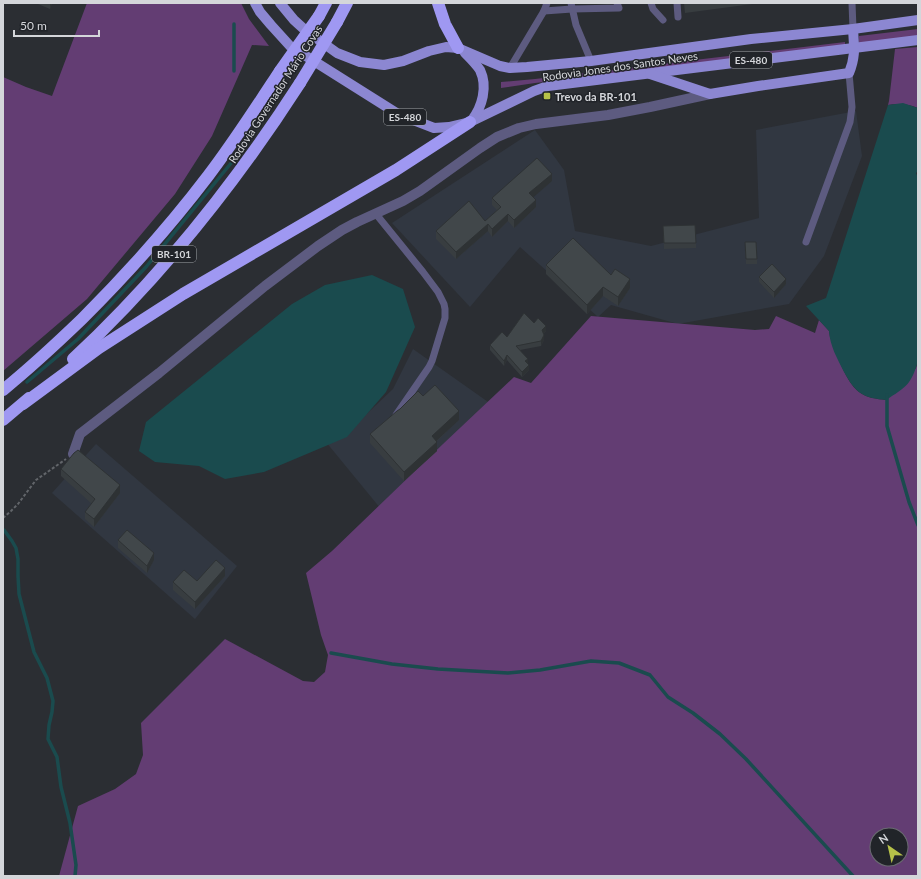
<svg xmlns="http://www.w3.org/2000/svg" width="921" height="879" font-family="Lato,sans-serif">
<rect width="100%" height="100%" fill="#2b2e33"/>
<!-- built -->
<g fill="#313741">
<path d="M856 111 862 156 824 256 789 304 678 324 611 305 598 317 520 247 470 307 392 223 535 130 564 170 575 231 651 246 759 218 756 130Z"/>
<path d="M413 349 508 416 390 520 326 442 354 426 393 389Z"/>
<path d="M96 444 237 566 195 619 52 493Z"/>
</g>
<!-- green -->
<g fill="#633d73" fill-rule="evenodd">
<path d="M87 3H241L249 19 269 46 252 45 212 136 175 194 87 299 3 371V77L26 87 52 96Z"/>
<path d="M918 29V36L859 44V36Z"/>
<path d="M845 42V48L535 83 501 88V82L535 79Z"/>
<path d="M918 47V108C909 104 898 103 888 105L889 101 895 49Z"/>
<path d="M591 316 755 330 769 329 776 316 815 333 819 320 829 331 830 337C837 354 845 381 859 392 867 398 877 399 886 400L916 368 918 361V876H59L78 806 115 789 136 774 143 755 141 723 225 639 303 681 314 682 325 672 328 655 321 635 306 573 332 551 443 444 514 377 531 383ZM877 835H901V859H877Z"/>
</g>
<!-- water -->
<g fill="#1a4b4e">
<path d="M903 103 918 108V171L916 173 918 178V361C911 385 906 387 886 400 877 399 867 398 859 392 852 386 848 379 844 372 837 358 830 346 829 331L806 306 826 298 888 105Z"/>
<path d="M372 275 403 289 415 327 386 392 347 437 264 472 225 479 199 466 155 462 139 451 146 422 292 304 325 285Z"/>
</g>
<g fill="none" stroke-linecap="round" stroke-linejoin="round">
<!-- stream -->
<g stroke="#1a4b4e" stroke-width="3.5">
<path d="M234 24V71"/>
<path d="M27 382 78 339 146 267 232 162"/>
<path d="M887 395V426L909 502 918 525"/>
<path d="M4 530 12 541 16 548 18 559V576L19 594 34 652 47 678 53 701 52 712 49 725 48 739 57 757 61 787 70 823 76 865 75 876"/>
<path d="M331 653 392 664 438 669 508 673 540 670 591 661 619 663 650 675 668 697 693 713 720 734 746 759 853 876"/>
</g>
<!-- path -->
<path stroke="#62656a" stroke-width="2" stroke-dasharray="3 2" stroke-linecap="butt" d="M3 518 11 511 18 504 36 480 66 459"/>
<!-- service -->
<g stroke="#5d5b80" stroke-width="7">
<path d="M571 3 576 25 591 61"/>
<path d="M651 3 653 9 663 20"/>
<path d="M677 3 678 17"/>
<path d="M852 3 853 29"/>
<path d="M544 11 572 9 619 8 617 3"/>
<path d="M510 68 544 11 547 3"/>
<path d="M376 214 423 272 438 292 444 304 445 309V318L432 361 429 367 396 415"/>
<path d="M806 242 850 122 852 107 849 73"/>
</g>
<!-- minor -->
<path stroke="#5d5b80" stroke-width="10" d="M73 454 80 434 159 373 265 286 318 246 342 230 357 222 403 201 420 191 480 148 497 137 519 128 536 124 608 115 650 107 710 94"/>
<!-- primary -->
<g stroke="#8c87d2" stroke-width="10">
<path d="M255 3 260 12 271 25 290 46 398 114 434 128 449 127 470 122 534 91 548 86 918 40"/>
<path d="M280 3 294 20 305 30 337 53 360 62 384 65 403 61 429 51 446 47 458 48 500 66 510 68 527 67 591 61 751 39 853 29 918 20"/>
<path d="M465 53C470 58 476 64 480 70 488 87 482 107 472 120"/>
<path d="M650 74 710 94 758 86 849 73C856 56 854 46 853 29"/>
</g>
<!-- motorway -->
<g stroke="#9f98f2" stroke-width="12">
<path d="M438 3 445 24 458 48"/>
<path d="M319 16 326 3"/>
<path d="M337 22 347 3"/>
<path d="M73 359C161 277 235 184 300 83"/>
<path d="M3 390C30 368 56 344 82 319 127 274 170 226 208 176 234 142 257 106 280 71"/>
<path d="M23 404 99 348 183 294 396 170 470 122"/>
<path d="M3 420 29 398"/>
</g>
<!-- motorway-bridge -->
<g stroke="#9f98f2" stroke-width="12">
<path d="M280 71 319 16"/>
<path d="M300 83 337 22"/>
</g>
</g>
<!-- wall -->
<g fill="#383d40">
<path d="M38 3H52L50 9 38 4Z"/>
<path d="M684 3H760L685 13Z"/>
<path d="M552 181 533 197 536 207 514 228 508 221 492 237 488 231 456 259 436 239V231L485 221 497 210 492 205V198Z"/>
<path d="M663 226 696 243V248L664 249Z"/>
<path d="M745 242 757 259V264H746Z"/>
<path d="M546 265 611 275 630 288 618 306 603 296 587 314 546 274Z"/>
<path d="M759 277 786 284 774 298 759 282Z"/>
<path d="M534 323 546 331 544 333V340L541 346 520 350 528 364 529 370 522 377 507 360 504 366 490 350V345L507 337Z"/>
<path d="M423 396 459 420 437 441V451L404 481 370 443V434Z"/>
<path d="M61 469 120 493 94 527 85 519V512L92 504 61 476Z"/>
<path d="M118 540 154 560 147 573 118 548Z"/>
<path d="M225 576 195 609 173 590V582L197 581Z"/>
</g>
<!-- shaded-wall -->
<g fill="#2e3234">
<path d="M50 3H52L50 9Z"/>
<path d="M552 174V181L529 201V193Z"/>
<path d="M536 200V207L514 228V220Z"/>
<path d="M508 214V221L492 237V229Z"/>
<path d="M488 224V231L456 259V252Z"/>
<path d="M630 279V288L618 306V297Z"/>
<path d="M786 279V284L774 298V292Z"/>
<path d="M603 287V296L587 314V305Z"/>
<path d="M546 326V331L542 335V330Z"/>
<path d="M544 335V340L541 346V341Z"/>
<path d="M507 355V360L504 366V361Z"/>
<path d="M528 359V364L525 366V361Z"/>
<path d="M529 365V370L522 377V372Z"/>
<path d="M459 411V420L432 445V436Z"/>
<path d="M437 442V451L404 481V472Z"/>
<path d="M120 485V493L94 527V519Z"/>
<path d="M154 553V560L147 573V566Z"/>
<path d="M225 568V576L195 609V602Z"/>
</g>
<!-- building -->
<g fill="#41474a" stroke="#2e3234">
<path d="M537 158 552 174 529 193 536 200 514 220 508 214 492 229 488 224 456 252 436 231 469 201 485 221 501 207 492 198Z"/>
<path d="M695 225 696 243H664L663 226Z"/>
<path d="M573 238 611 275 615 269 630 279 618 297 603 287 587 305 546 265Z"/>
<path d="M745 242H756L757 259H746Z"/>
<path d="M772 264 786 279 774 292 759 277Z"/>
<path d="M524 313 534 323 538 318 546 326 542 330 544 335 541 341 516 346 528 359 525 361 529 365 522 372 507 355 504 361 490 345 502 332 507 337Z"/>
<path d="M435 385 459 411 432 436 437 442 404 472 370 434 397 411 400 409 418 391 423 396Z"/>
<path d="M78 450 120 485 94 519 85 512 95 499 61 469 74 453Z"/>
<path d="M127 530 154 553 147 566 118 540Z"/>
<path d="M216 560 225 568 195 602 173 582 184 570 197 581Z"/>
</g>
<!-- markers -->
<rect fill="#b6c149" stroke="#212429" stroke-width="1.5" x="543" y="92" width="8" height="8" rx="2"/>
<g text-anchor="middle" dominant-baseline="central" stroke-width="3" stroke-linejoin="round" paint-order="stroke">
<!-- shield labels -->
<g fill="#212429" stroke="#9ea1a5" stroke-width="1">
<rect x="730" y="52" width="42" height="16" rx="3"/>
<rect x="384" y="109" width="42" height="16" rx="3"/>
<rect x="152" y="246" width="44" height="16" rx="3"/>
</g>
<g font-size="10" font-weight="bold" fill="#d4d6da">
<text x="751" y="60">ES-480</text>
<text x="405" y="117">ES-480</text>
<text x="174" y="254">BR-101</text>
</g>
<!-- street labels -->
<g font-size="11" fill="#d4d6da" stroke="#212429">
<text transform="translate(620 66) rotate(-8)">Rodovia Jones dos Santos Neves</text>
<text transform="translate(275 94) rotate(-57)">Rodovia Governador Mário Covas</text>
</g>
<!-- poi labels -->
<g font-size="11" font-weight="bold" fill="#d4d6da" stroke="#212429" text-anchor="start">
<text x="555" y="96">Trevo da BR-101</text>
</g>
</g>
<!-- border -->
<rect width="921" height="879" fill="none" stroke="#d4d6da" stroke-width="8"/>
<!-- north arrow -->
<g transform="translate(889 847) rotate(326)"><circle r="19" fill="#212429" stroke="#696b70"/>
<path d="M0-3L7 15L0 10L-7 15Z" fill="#b6c149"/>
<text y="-6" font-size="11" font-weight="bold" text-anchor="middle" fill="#d4d6da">N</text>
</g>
<!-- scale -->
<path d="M14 30v6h85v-6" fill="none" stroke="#d4d6da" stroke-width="2"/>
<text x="20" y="30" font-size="12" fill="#d4d6da" stroke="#212429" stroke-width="3" paint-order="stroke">50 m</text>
</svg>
